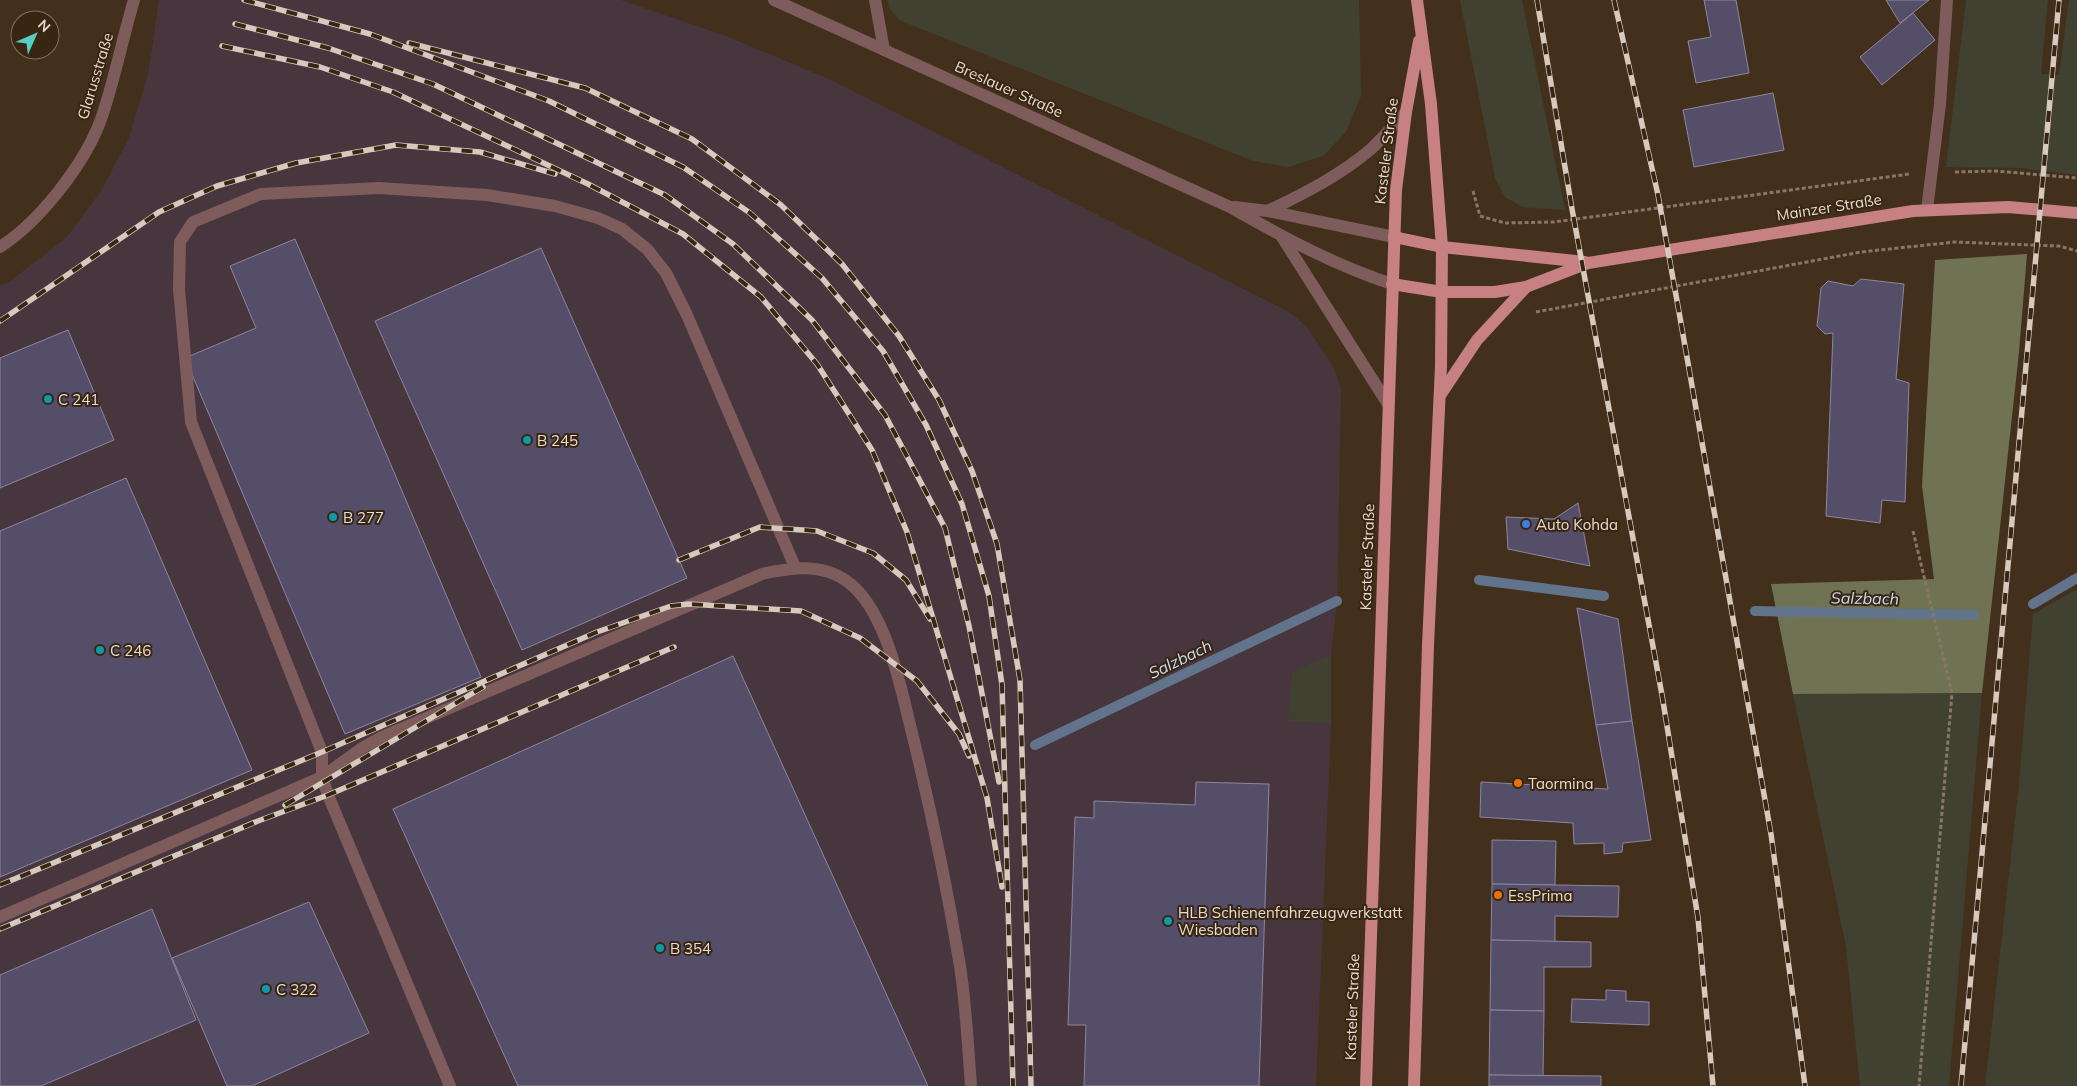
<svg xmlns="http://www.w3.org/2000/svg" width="2077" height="1086" font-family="Mulish,sans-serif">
<rect width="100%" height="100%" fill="#42301d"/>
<!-- industrial -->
<path fill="#48363e" d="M159 0H621L726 36 831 80 1289 312 1306 326 1333 366 1341 388 1337 601 1331 655V723L1316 1086H0V286L9 282 67 237 101 191 128 140 148 75Z"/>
<!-- green -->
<g fill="#404130">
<path d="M887 0H1359L1361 96 1346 132 1323 156 1288 167 1253 161 899 20 889 8Z"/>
<path d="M1460 0H1522L1565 210 1522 207 1505 197 1495 178Z"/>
<path d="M1966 0H2048L2041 74 2059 75 2069 0H2077V175L2020 168 1946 167Z"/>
<path d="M2077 589V1086H1985L2019 785 2033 614Z"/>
<path d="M1331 655V723L1288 721 1292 672Z"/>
<path d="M1982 693 1949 1086H1860L1846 946 1793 694Z"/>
</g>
<!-- forest -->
<path fill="#707254" d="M2027 254 2019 352 1982 693 1793 694 1771 584 1934 579 1922 486 1935 260Z"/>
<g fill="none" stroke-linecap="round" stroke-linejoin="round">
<!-- stream -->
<g stroke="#62748c" stroke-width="10">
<path d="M1479 580 1604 596"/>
<path d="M2033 604 2077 578"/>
<path d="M1755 611 1974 615"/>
<path d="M1035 745 1337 601"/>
</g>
</g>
<!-- building -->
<g fill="#554e68" stroke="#8d86a0">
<path d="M1704 0H1736L1749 73 1696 83 1688 41 1711 37Z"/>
<path d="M1886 0H1929L1900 23Z"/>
<path d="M1913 13 1935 40 1882 85 1860 57Z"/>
<path d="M1773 93 1784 150 1694 167 1683 110Z"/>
<path d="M295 239 481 677 345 734 185 358 256 328 230 266Z"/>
<path d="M541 248 687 578 522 650 375 321Z"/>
<path d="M1861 279 1904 284 1896 379 1909 383 1905 502 1882 500 1880 523 1826 516 1833 333 1825 334 1817 326 1821 288 1828 281 1853 286Z"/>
<path d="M68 330 114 440 0 488V358Z"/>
<path d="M126 478 252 770 0 877V531Z"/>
<path d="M1578 503 1590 566 1508 549 1506 517 1554 519Z"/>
<path d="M1577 608 1618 619 1632 721 1596 725Z"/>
<path d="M733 656 928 1086H518L393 809Z"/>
<path d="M1632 721 1651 840 1623 843 1622 852 1604 854V843L1574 844 1573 823 1480 817 1481 782 1608 789 1596 725Z"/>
<path d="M1196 782 1269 784 1259 1086H1084L1086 1025H1068L1075 817 1094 818V801L1195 805Z"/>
<path d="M1492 840 1556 841 1555 885 1492 884Z"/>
<path d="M1492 884 1619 886 1618 917 1555 916V942L1491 940Z"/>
<path d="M309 902 369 1033 252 1086H227L172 958Z"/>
<path d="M152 909 196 1020 41 1086H0V975Z"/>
<path d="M1491 940 1591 942V967H1544V1011L1490 1010Z"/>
<path d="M1606 990 1626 991V1001L1649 1002V1025L1571 1022 1572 999 1606 1000Z"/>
<path d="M1490 1010 1544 1011 1543 1076 1489 1075Z"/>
<path d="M1489 1075 1601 1076V1086H1489Z"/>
</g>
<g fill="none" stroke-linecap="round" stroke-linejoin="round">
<!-- path -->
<g stroke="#877767" stroke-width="3" stroke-dasharray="4 2.5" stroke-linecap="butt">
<path d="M1955 172 1996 171 2077 178"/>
<path d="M1473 191 1480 216 1505 223 1554 222 1909 174"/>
<path d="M1536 312 1861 252 1955 242 2059 246 2077 251"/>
<path d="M1913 531 1952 693 1919 1086"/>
</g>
<!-- minor -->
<g stroke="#7f5c5c" stroke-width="12">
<path d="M774 0 1230 207C1283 237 1334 265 1392 284"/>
<path d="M875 0 884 50"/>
<path d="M1235 207 1268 211 1394 237"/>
<path d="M1927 210 1940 104 1947 0"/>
<path d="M1268 211C1303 194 1341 175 1371 149 1383 138 1394 124 1406 112"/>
<path d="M1282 237 1388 404"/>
<path d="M0 247C39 222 83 166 100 122 114 83 122 40 134 0"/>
<path d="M795 567 687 315 666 273 647 249 622 229 598 218 555 206 487 195 379 188 261 194 193 222 180 242 179 289 191 422 322 752V777L362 748 382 737 762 574C794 567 827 562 854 587 888 619 901 689 912 733 931 810 947 887 960 966 966 1005 968 1046 971 1086"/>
<path d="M0 917 322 777 328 795 450 1086"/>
</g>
<!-- major -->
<g stroke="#c88183" stroke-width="12">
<path d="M1394 237 1442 247 1585 262"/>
<path d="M1392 284 1442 292H1495L1526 287 1588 263 1913 211 2008 207 2077 213"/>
<path d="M1441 394 1477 340 1526 287"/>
<path d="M1366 1086 1396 190 1406 112 1419 41"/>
<path d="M1414 1086 1428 645 1441 366 1442 247 1431 104 1417 0"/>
</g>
<!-- rail casing -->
<g stroke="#d6c9bd" stroke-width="5.5">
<g id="rail">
<path d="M244 0 370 34 549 101 683 167 750 213 822 278 883 351 926 425 962 504 989 596 1002 685 1013 1086"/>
<path d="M1537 0 1572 209 1662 695 1698 918 1713 1086"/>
<path d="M1614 0 1658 195 1679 312 1771 834 1805 1086"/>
<path d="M235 24 328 48 433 84 665 195 733 244 812 320 885 415 945 528 969 626 999 782"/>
<path d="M409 43 585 88 692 139 781 205 842 264 899 336 939 400 972 471 997 544 1020 680 1031 1086"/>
<path d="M222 46 320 67 393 92 588 184 683 234 761 297 817 364 872 450 907 532 987 798 1002 887"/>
<path d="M0 321 159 212 217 186 296 163 396 145 480 152 555 174"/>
<path d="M679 560 760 527 817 531 873 553 906 580 930 619"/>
<path d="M285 805 483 687"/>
<path d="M0 885 322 752 597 632 671 606 689 604 801 611 860 638 917 681 959 734 969 756"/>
<path d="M0 929 258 821 328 795 674 647"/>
<path d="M1961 1086 2059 0"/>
</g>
</g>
<!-- rail -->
<use href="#rail" stroke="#382613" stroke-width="4" stroke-dasharray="11" stroke-linecap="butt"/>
</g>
<!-- markers -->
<g fill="#0f9aa8" stroke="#382613" stroke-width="2">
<circle cx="48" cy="399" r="5"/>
<circle cx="527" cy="440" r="5"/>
<circle cx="333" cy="517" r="5"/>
<circle cx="100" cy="650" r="5"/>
<circle cx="1168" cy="921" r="5"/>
<circle cx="660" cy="948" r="5"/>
<circle cx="266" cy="989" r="5"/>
</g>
<circle fill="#3f7fe0" stroke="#382613" stroke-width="2" cx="1526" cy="524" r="5"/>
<g fill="#e8710a" stroke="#382613" stroke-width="2">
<circle cx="1518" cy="783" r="5"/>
<circle cx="1498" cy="895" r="5"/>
</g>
<g text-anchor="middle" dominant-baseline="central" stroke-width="4" stroke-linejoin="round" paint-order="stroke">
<!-- street labels -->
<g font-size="15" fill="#e8dcd1" stroke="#382613">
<text transform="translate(95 76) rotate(-73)">Glarusstraße</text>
<text transform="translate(1009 89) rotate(24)">Breslauer Straße</text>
<text transform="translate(1386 151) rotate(-83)">Kasteler Straße</text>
<text transform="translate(1829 207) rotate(-9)">Mainzer Straße</text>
<text transform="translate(1367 557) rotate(-88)">Kasteler Straße</text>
<text transform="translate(1352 1007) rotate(-88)">Kasteler Straße</text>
</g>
<!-- poi labels -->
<g font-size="15" fill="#e8dcd1" stroke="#382613" text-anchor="start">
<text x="58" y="399">C 241</text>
<text x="537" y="440">B 245</text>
<text x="343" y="517">B 277</text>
<text x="1536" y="524">Auto Kohda</text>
<text x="110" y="650">C 246</text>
<text x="1528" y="783">Taormina</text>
<text x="1508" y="895">EssPrima</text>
<text x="1178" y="912">HLB Schienenfahrzeugwerkstatt<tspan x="1178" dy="17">Wiesbaden</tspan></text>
<text x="670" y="948">B 354</text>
<text x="276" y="989">C 322</text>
</g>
<!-- water labels -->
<g font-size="16" font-style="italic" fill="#c9defa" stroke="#382613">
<text transform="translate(1865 598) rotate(1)">Salzbach</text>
<text transform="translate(1180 659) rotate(-26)">Salzbach</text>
</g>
</g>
<!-- north arrow -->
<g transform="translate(35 35) rotate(45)"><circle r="24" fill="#382613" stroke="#7e6f5f"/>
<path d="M0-4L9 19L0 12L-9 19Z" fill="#57cec1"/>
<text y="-8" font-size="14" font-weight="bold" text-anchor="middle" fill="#e8dcd1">N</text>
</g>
</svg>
